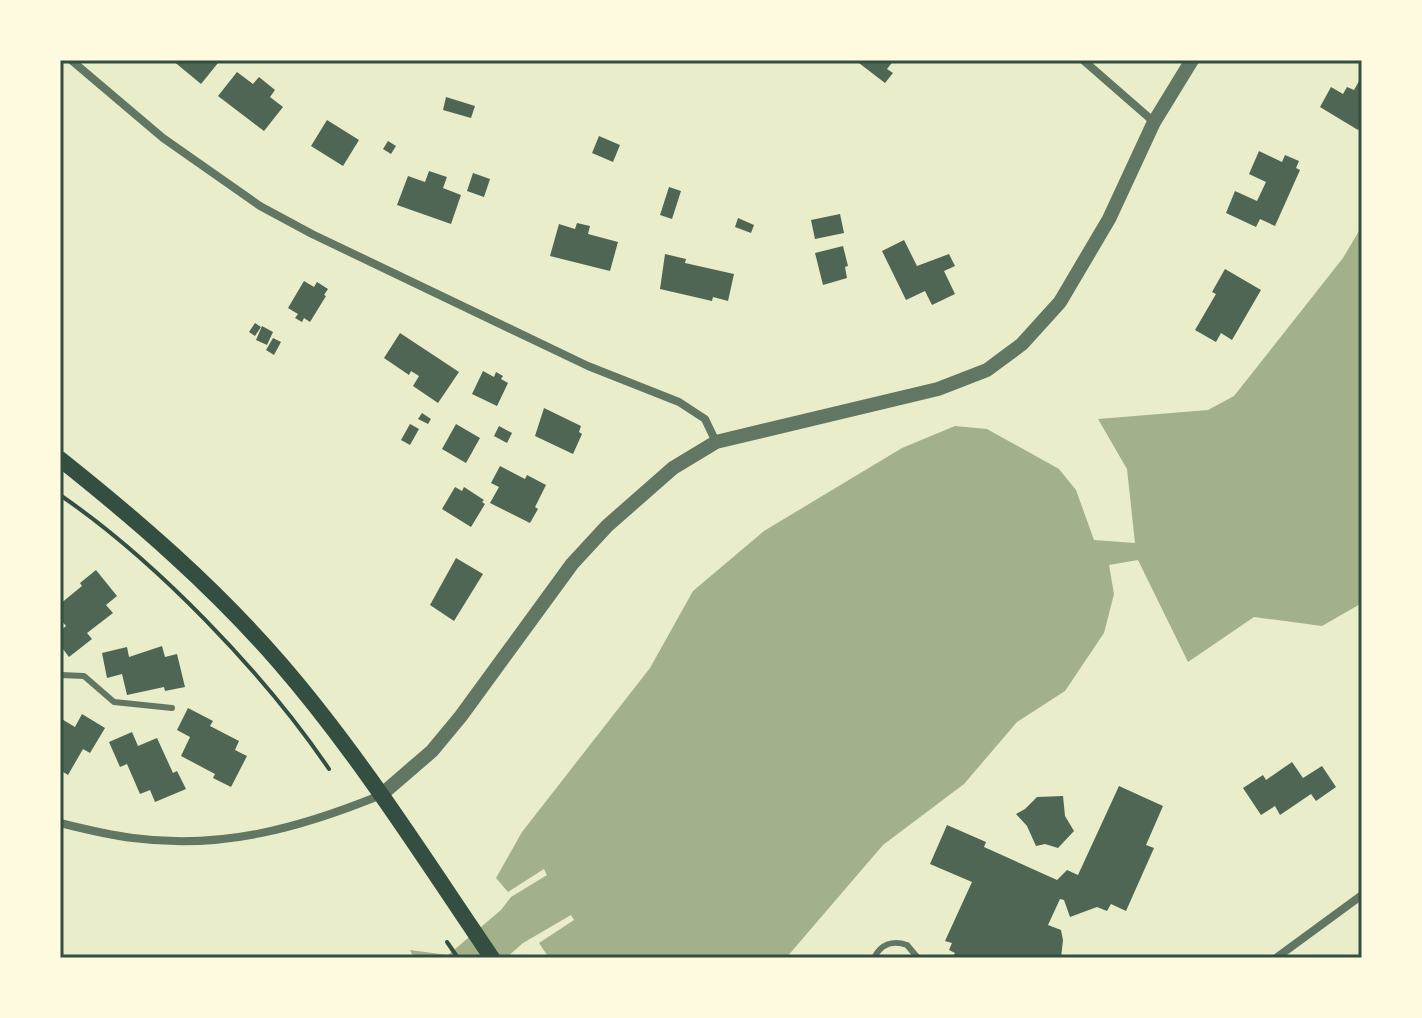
<svg xmlns="http://www.w3.org/2000/svg" width="1422" height="1018" font-family="'Asap Condensed',sans-serif">
<rect width="100%" height="100%" fill="#e9edc9"/>
<!-- water -->
<path fill="#a3b18a" d="M1362 226V603L1322 626 1254 617 1188 662 1138 560 1109 565 1114 594 1104 633 1065 691 1017 722 964 784 883 845 786 958H549L539 943 574 920 571 915 523 943 506 958H414L410 950 448 955 501 910 511 897 547 875 544 869 508 892 496 878 522 832 650 668 693 591 764 531 902 448 955 426 987 429 1059 469 1076 490 1094 540 1135 543 1127 469 1098 419 1208 410 1234 396 1343 258Z"/>
<!-- building -->
<g fill="#4f6655">
<path d="M172 60H214L218 63 201 84Z"/>
<path d="M855 60H894L887 69 893 73 885 83Z"/>
<path d="M237 72 253 84 259 77 275 90 270 97 283 107 264 131 218 96Z"/>
<path d="M1362 76V124L1358 130 1320 107 1331 87 1343 94 1347 87 1354 90Z"/>
<path d="M446 97 475 106 471 118 443 110Z"/>
<path d="M327 120 359 140 343 166 311 146Z"/>
<path d="M599 136 620 145 613 162 592 153Z"/>
<path d="M388 141 396 146 391 154 383 149Z"/>
<path d="M1259 151 1282 162 1285 155 1299 161 1296 168 1300 170 1275 226 1260 219 1256 227 1226 213 1235 191 1257 201 1266 182 1249 174Z"/>
<path d="M429 171 447 177 443 188 461 195 451 224 397 205 408 176 425 182Z"/>
<path d="M473 173 490 179 484 197 467 191Z"/>
<path d="M669 187 681 191 672 219 660 215Z"/>
<path d="M840 214 844 233 815 239 811 220Z"/>
<path d="M738 218 754 225 751 233 735 227Z"/>
<path d="M577 223 590 226 588 234 618 242 610 271 550 256 559 224 575 229Z"/>
<path d="M904 240 917 266 949 254 955 266 944 271 955 294 932 305 925 291 906 300 882 251Z"/>
<path d="M843 246 848 266 845 267 847 278 823 285 815 253Z"/>
<path d="M665 254 686 259 685 263 734 274 728 301 713 297 712 301 660 289Z"/>
<path d="M1225 269 1261 290 1232 340 1221 333 1216 342 1195 330 1216 294 1212 292Z"/>
<path d="M304 281 314 287 317 282 328 289 324 295 326 296 310 322 304 318 302 322 295 318 298 314 288 308Z"/>
<path d="M255 323 261 327 255 336 249 332Z"/>
<path d="M262 326 273 332 267 345 256 340Z"/>
<path d="M400 333 459 372 438 403 413 386 419 376 411 371 409 375 384 358Z"/>
<path d="M273 338 281 342 274 355 266 350Z"/>
<path d="M483 371 494 377 496 372 503 376 501 379 508 383 497 406 472 394Z"/>
<path d="M544 408 581 426 579 432 582 434 573 454 535 436Z"/>
<path d="M422 413 431 419 428 424 418 419Z"/>
<path d="M410 424 419 429 410 445 401 440Z"/>
<path d="M456 424 480 438 466 463 442 449Z"/>
<path d="M499 426 512 433 507 443 494 436Z"/>
<path d="M500 466 525 479 527 475 546 485 535 507 538 509 530 523 490 503 499 487 491 483Z"/>
<path d="M455 487 462 491 464 487 484 500 482 502 485 504 471 527 442 509Z"/>
<path d="M456 558 483 574 454 621 430 605Z"/>
<path d="M96 570 117 596 106 605 113 613 87 633 92 639 69 657 60 645V631L66 626 60 619V604L82 586 80 583Z"/>
<path d="M162 646 165 657 177 654 185 687 165 691 164 687 127 695 122 674 107 678 102 653 127 647 129 657Z"/>
<path d="M188 708 213 721 210 726 239 741 235 750 247 756 231 787 213 778 215 774 181 756 190 737 177 730Z"/>
<path d="M82 714 105 728 90 753 83 749 68 775 60 770V718L75 727Z"/>
<path d="M132 732 138 746 157 738 173 773 177 771 186 789 155 802 150 790 140 794 127 764 120 767 109 742Z"/>
<path d="M1292 762 1303 778 1322 766 1336 787 1316 801 1311 794 1280 815 1275 806 1261 815 1243 788 1263 775 1266 780Z"/>
<path d="M1119 786 1163 806 1146 845 1154 848 1126 911 1111 904 1107 911 1097 907 1070 917 1064 900 1060 899 1048 925 1061 930 1063 940 1061 958H952L955 953 949 950 952 943 945 941 972 882 930 864 947 825 986 842 984 847 1057 880 1067 870 1078 875Z"/>
<path d="M1063 796 1065 816 1074 831 1058 848 1045 844 1036 846 1027 826 1016 814 1025 809 1037 797Z"/>
</g>
<g fill="none" stroke-linecap="round" stroke-linejoin="round">
<!-- path -->
<g stroke="#344e41" stroke-width="4">
<path d="M60 495C155 560 264 673 329 769"/>
<path d="M447 942 458 958"/>
</g>
<!-- service -->
<g stroke="#617663" stroke-width="6">
<path d="M60 675 84 676 114 702 172 708"/>
<path d="M874 958C881 944 893 940 907 945L918 958"/>
</g>
<!-- minor -->
<g stroke="#617663" stroke-width="8">
<path d="M71 60 163 138 260 206 312 234 588 366 679 402 705 419 716 442"/>
<path d="M1083 60 1154 122"/>
<path d="M60 823C84 829 108 835 133 838 221 850 300 828 381 795"/>
<path d="M1276 958 1362 895"/>
</g>
<!-- tertiary -->
<path stroke="#617663" stroke-width="14" d="M381 795 432 751 461 716 572 564 607 526 673 468 716 442 938 389 987 370 1022 344 1060 302 1109 219 1154 122 1192 60"/>
<!-- secondary -->
<path stroke="#344e41" stroke-width="16" d="M60 459C138 521 213 586 279 662 358 753 424 858 492 958"/>
</g>
<!-- border -->
<rect width="1422" height="1018" fill="none" stroke="#fefae0" stroke-width="124"/>
<rect x="62" y="62" width="1298" height="894" fill="none" stroke="#344e41" stroke-width="3"/>
</svg>
